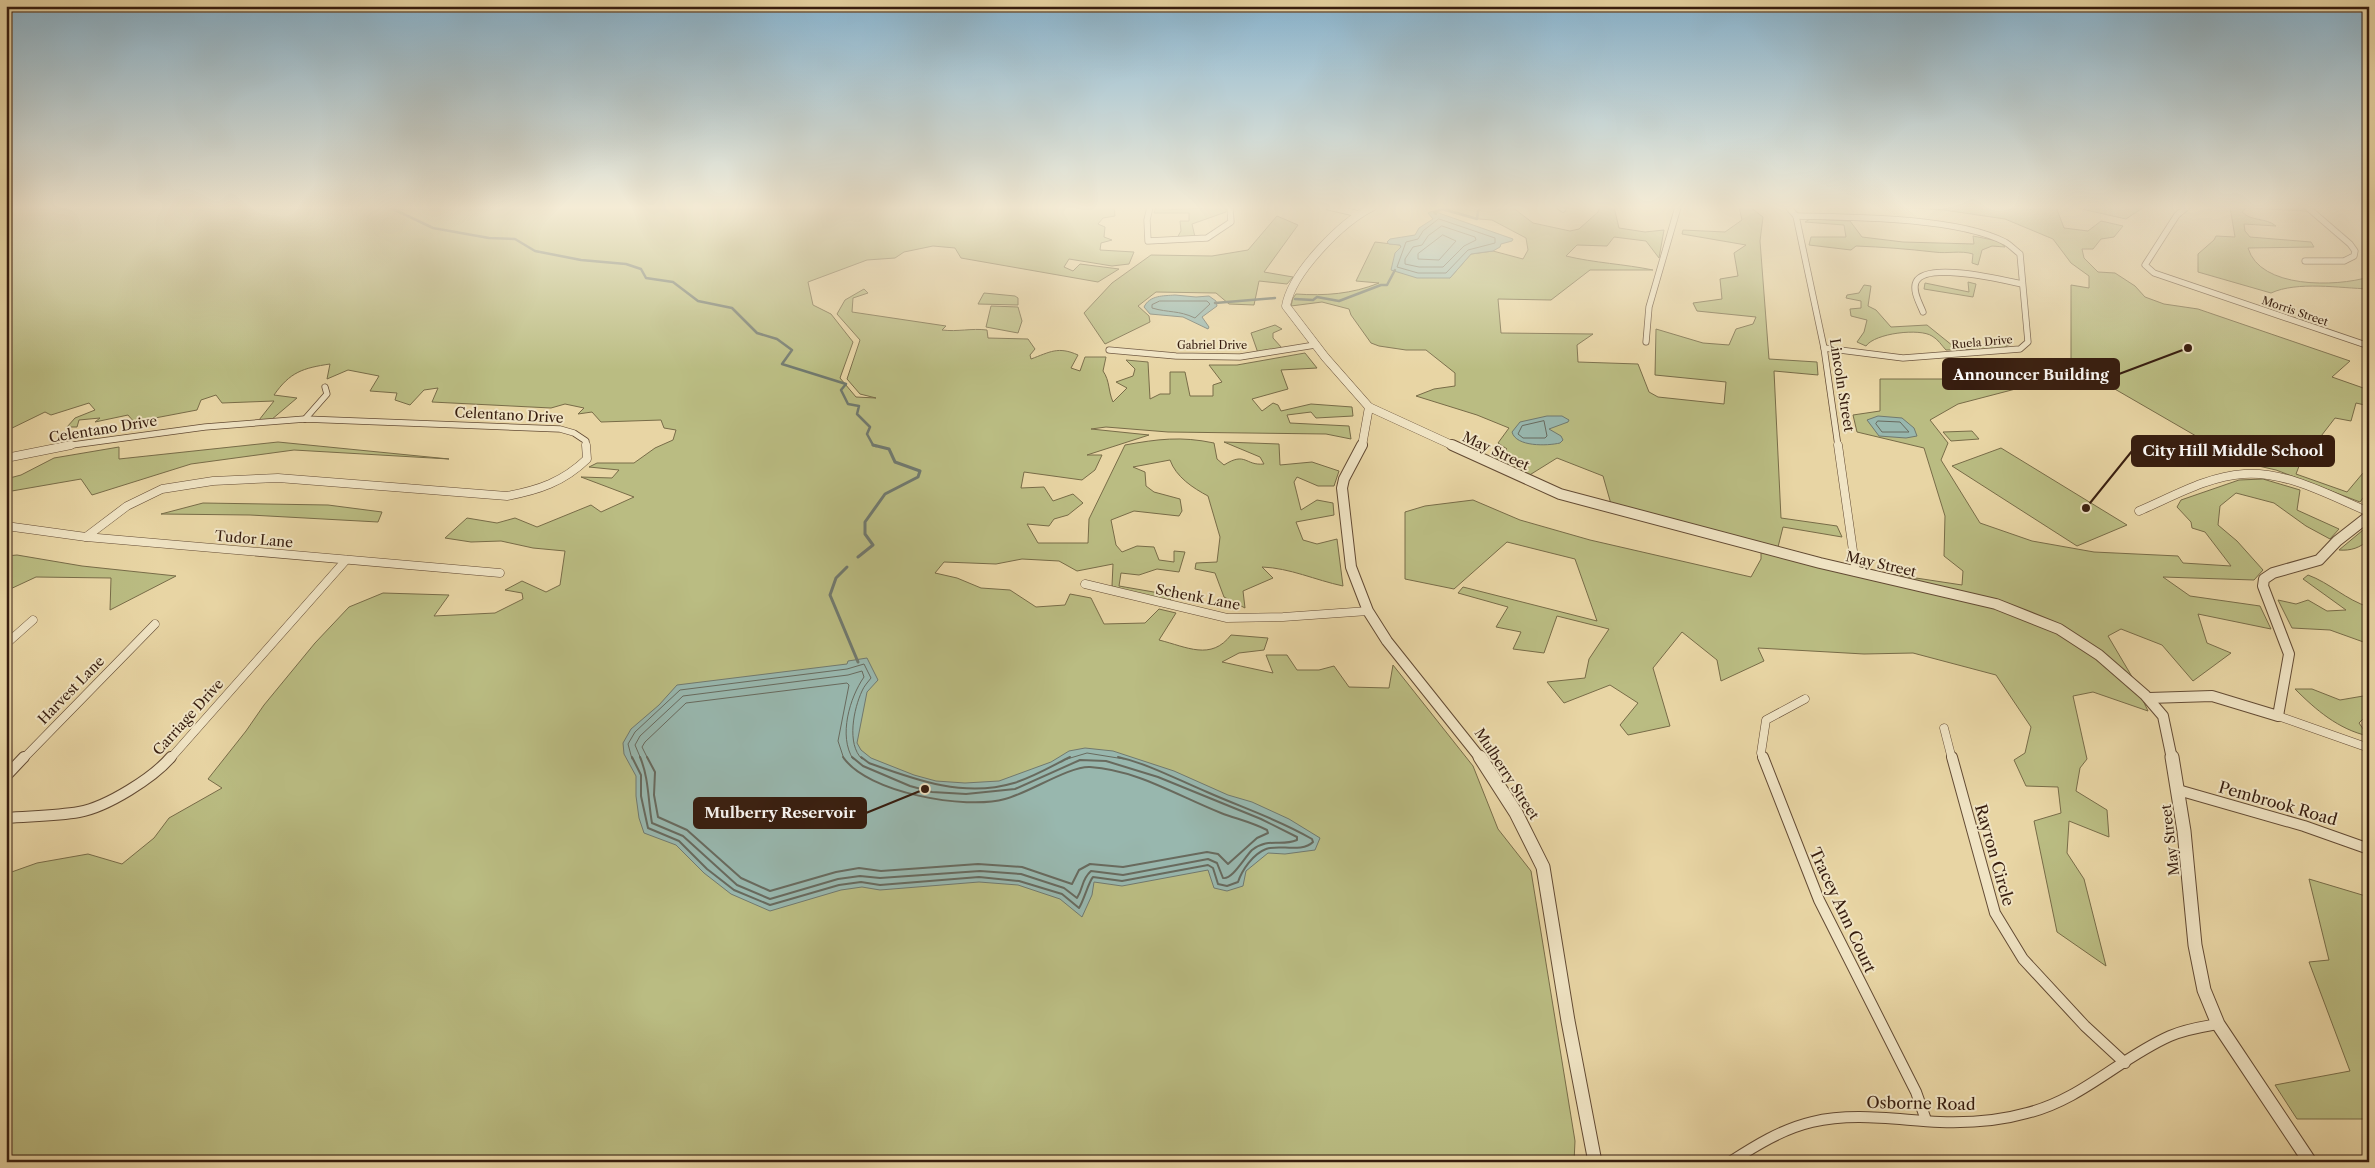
<svg xmlns="http://www.w3.org/2000/svg" width="2375" height="1168" font-family="'Libre Caslon Text',serif">
<rect width="100%" height="100%" fill="#e8d5a4"/>
<filter id="stains"><feTurbulence type="fractalNoise" baseFrequency=".004" numOctaves="4"/><feColorMatrix values="0 0 0 0 .2 0 0 0 0 .09 0 0 0 0 .02 0 0 0 .5 -.17"/></filter>
<radialGradient id="worn" r=".72"><stop offset=".6" stop-color="#630" stop-opacity="0"/><stop offset="1" stop-color="#630" stop-opacity=".3"/></radialGradient>
<!-- green -->
<g fill="#babc82" stroke="#786c48">
<path d="M6 207H1114L1115 216 1103 218 1098 224 1105 227 1104 237 1112 240 1101 243 1100 250 1134 252 1129 264 1112 266 1069 259 1064 267 1073 271 1080 264 1119 269 1098 282 961 258 955 248 933 246 904 252 895 258 867 260 808 282 813 305 831 314 853 342 840 378 856 397 876 398 860 394 847 379 860 340 837 314 845 300 864 289 868 293 853 298 852 312 946 326 942 330C958 332 971 328 987 330L988 338 1028 339 1035 349 1030 355 1031 359C1050 352 1058 346 1078 355L1071 368 1080 371 1085 357H1106L1103 371C1110 381 1108 391 1113 402L1127 388 1116 382 1133 376 1135 369 1126 360 1148 362 1150 399 1160 394H1170V372H1185L1190 396H1213V385L1222 382 1209 365H1237L1305 353 1317 368 1281 370 1288 389 1252 399 1262 411 1273 403 1278 405 1281 411 1311 404 1352 407 1353 416 1316 418 1311 412 1287 415 1290 423 1349 426 1351 439 1326 434 1168 432 1106 427 1091 429 1149 435 1087 455H1102L1095 470 1082 480 1024 472 1021 488 1044 487 1053 501 1073 494 1083 503 1068 515 1054 519 1049 526 1027 524 1038 543H1088L1089 519 1125 445C1158 439 1181 436 1214 443L1217 459 1224 465C1246 451 1245 466 1264 464L1260 457 1224 442 1279 444 1280 465 1312 462 1339 471 1334 486H1318L1297 477 1294 482 1301 510 1317 500 1333 503 1334 515 1296 522 1303 540 1317 544 1337 539 1343 586C1315 580 1290 568 1262 567L1273 578 1243 591 1245 608 1224 597 1215 573 1195 569 1196 563 1217 562 1220 537 1208 496C1193 488 1176 477 1170 460L1133 467 1145 472 1146 486 1154 492 1180 499 1182 511 1179 516 1134 511 1111 520 1116 545 1122 552 1137 546 1154 547 1159 560 1174 562V551L1185 552 1179 572 1157 569 1139 575 1121 573 1119 586 1171 595 1170 605 1112 586 1113 564 1077 571 1059 561 1022 559 996 564 944 562 935 573 957 578 981 588 1010 590 1036 607 1065 605 1070 594 1091 598 1104 624 1145 623 1159 609 1176 613 1159 640C1187 647 1211 661 1231 635L1268 638 1264 650 1239 653 1222 662 1273 673 1266 655H1287L1297 670H1319L1334 666 1349 687 1389 688 1393 665 1473 766 1498 829 1531 871 1575 1141 1574 1162H6V874L37 863 88 854 122 864 154 838 169 818 222 788 208 779 246 731 264 705 315 643 349 607 383 593 449 595 434 616 495 613 523 599 522 593 505 590 522 581 546 592 560 585 565 551 533 548 501 541 471 542 445 538 467 518 497 523 515 518 537 527 591 505 601 512 634 497 581 477 612 478 619 470 589 467 597 463H634L655 448 673 440 676 430 664 428 661 420 601 422 592 412 578 414 584 408 565 404 551 408 432 402 438 388 424 390 410 405 395 400 397 393 370 391 379 376 348 370 327 379 330 364C303 368 290 372 274 395L297 398 271 420H259L274 401 222 403 216 395 201 400 197 410 134 422 128 415 95 422 100 418 79 420 77 427H67L75 418 95 410 89 403 51 415 45 412 6 431Z"/>
<path d="M1156 207H1162L1163 210 1226 207V212L1192 224 1195 237 1177 238 1181 231 1180 221H1189V213H1154Z"/>
<path d="M1422 207H1512L1533 223 1570 231 1579 229 1598 212 1600 207H1614L1619 228 1645 232 1664 230 1659 258 1646 241 1614 237 1607 246 1577 245 1566 256C1595 263 1624 264 1653 270H1590L1551 300 1498 299 1501 333 1593 334 1577 345 1578 362 1638 364 1649 392 1658 397 1724 404 1726 382 1655 375 1656 329 1703 343 1729 345 1736 329 1753 324 1756 317 1697 311 1693 303 1722 299 1720 279 1738 276 1734 253 1746 245 1682 234 1683 230 1725 232 1742 220 1739 207H1750L1763 217 1760 241 1769 359 1817 362 1818 375 1774 371 1781 518 1837 526 1842 537 1783 527 1778 547 1870 571 1962 585 1963 571 1944 556 1945 516 1924 448 1857 432 1853 415 1880 411V379H1954L1980 372 2039 370 2071 361V285L2089 288V276L2071 263 2053 239 2005 219 1944 210 1898 207H2056L2064 228 2088 231 2101 221 2123 226 2114 237 2101 239 2093 249H2082L2084 258 2098 272 2115 273 2135 286 2145 297 2164 304 2198 309 2350 361 2332 377 2369 390V406L2356 403 2351 421 2335 418 2318 440 2298 436 2293 443 2301 461 2296 474 2347 492 2363 473 2369 474V490L2360 502 2276 470 2241 462 2113 388 2071 380 2027 386 1958 404 1930 420 1948 443 1941 460 1980 523 2032 541 2094 552 2178 556 2183 563 2231 566 2205 532 2192 528 2191 522 2177 507 2181 500 2239 480 2263 479 2300 490 2297 510 2339 529 2330 539 2306 526 2274 503 2236 493 2220 506 2218 525 2237 541 2263 570 2254 580 2163 577 2190 596 2260 606 2271 629 2198 614 2207 643 2231 653 2193 681 2162 645 2121 629 2108 636 2131 675 2148 711 2093 692 2073 696 2087 759 2080 768 2076 791 2107 810 2109 837 2069 821 2067 853 2084 879 2106 966 2057 932 2034 821 2061 813 2058 787 2026 786 2014 760 2025 753 2031 727 1996 675 1913 653 1864 654 1758 648 1764 661 1721 681 1717 660 1682 632 1653 668 1670 726 1628 735 1620 725 1638 703 1610 685 1564 703 1547 682 1585 678 1589 659 1609 629 1557 616 1544 653 1513 649 1521 632 1496 627 1508 607 1458 593 1463 587 1597 621 1575 559 1507 542 1454 589 1405 579V512L1425 506 1473 500 1520 520 1590 540 1751 577 1761 559V544L1611 504 1603 476 1557 458 1528 476 1492 460 1507 449 1498 443 1509 428 1477 415 1416 396 1434 389 1455 386V373L1426 350H1406L1379 346 1371 343 1351 315 1349 309 1322 302 1291 306 1293 298 1296 294C1325 296 1352 294 1379 283L1356 281 1375 242 1400 245 1401 248 1398 250 1450 278 1471 254 1493 251 1523 259 1528 250 1526 238 1492 220 1479 219 1440 207Z"/>
<path d="M2073 207H2144L2126 219Z"/>
<path d="M2230 207H2301L2307 211 2246 208 2242 212C2252 222 2265 217 2276 226L2244 224 2245 231 2250 237 2311 242 2314 247 2248 248C2260 289 2336 287 2369 277V289C2340 288 2297 281 2271 293L2198 272V254L2214 240 2216 236 2235 237Z"/>
<path d="M1277 216 1298 225 1264 272 1293 277 1287 284 1259 281 1254 305 1229 304 1216 293 1156 292 1138 306 1149 316 1150 322 1105 344 1084 313 1112 283 1151 255 1212 256 1248 250Z"/>
<path d="M1810 219 1850 221 1862 237 1903 242 1974 244 1973 236 1998 241 2005 247 1992 246 1982 250 1978 265 1972 263 1973 254C1960 250 1948 254 1934 252 1908 249 1882 247 1856 246L1851 250 1809 245 1811 237H1846L1844 225 1805 222Z"/>
<path d="M1968 282 1976 284 1973 297 1924 289 1925 283 1969 292Z"/>
<path d="M1864 285 1871 286 1868 306 1876 310 1891 327 1927 325 1953 346 2011 344 2001 349 1946 350C1942 346 1938 339 1932 336 1920 328 1875 333 1866 346L1857 342 1864 332 1867 320 1851 316 1850 309 1861 308V301L1846 298 1847 295 1859 293Z"/>
<path d="M984 293 1015 296 1018 298V305L978 304Z"/>
<path d="M991 306 1018 307 1022 321 1018 333 986 327Z"/>
<path d="M1275 325 1282 329 1273 333V338L1282 348 1258 353 1251 333Z"/>
<path d="M1972 431 1979 439 1951 441 1943 432Z"/>
<path d="M278 442 449 459 294 450 191 464 92 495 81 479 6 492V479L21 475 54 458 119 447V459Z"/>
<path d="M2001 448 2127 525 2077 546 1952 466Z"/>
<path d="M203 503 328 505 382 512 378 522 250 515 161 514Z"/>
<path d="M2369 525V539C2361 548 2350 551 2339 550Z"/>
<path d="M17 555 82 566 176 576 110 610 111 578 36 577 6 591V556Z"/>
<path d="M2308 575C2330 583 2346 600 2369 607V644L2330 630 2292 628 2278 600 2296 604 2308 600 2327 611 2346 610 2303 579Z"/>
<path d="M2295 689H2312L2340 700 2369 695V713L2359 723 2368 736C2338 729 2316 710 2295 689Z"/>
<path d="M2309 879 2369 897V1119H2297L2275 1085 2350 1071 2309 962 2329 960Z"/>
</g>
<!-- water -->
<g fill="#98b7ae" stroke="#71796e">
<path d="M1433 211 1513 239 1512 241 1501 244 1500 247 1493 251 1471 254 1450 278H1417L1391 270 1395 253 1401 247 1400 245 1389 244 1387 242 1390 239 1415 235 1419 228 1433 219 1428 213Z"/>
<path d="M1175 295 1196 297 1209 296 1216 301 1217 306 1202 317 1209 327 1208 329 1183 317 1150 314 1144 307C1150 295 1163 296 1175 295Z"/>
<path d="M1547 416H1562L1569 420 1568 422 1549 429 1561 436 1563 440 1560 443C1547 446 1516 447 1512 432L1520 422Z"/>
<path d="M1878 416 1902 418 1914 428 1917 436 1906 438 1879 436 1867 420Z"/>
<path d="M867 658 878 680 867 692 857 743 861 750 871 758 914 775 936 781 965 783 999 781 1051 762 1069 751 1085 748 1113 751 1174 771 1228 795 1252 802 1289 819 1320 838 1315 850 1285 854 1268 853 1246 871 1243 886 1227 891 1214 888 1208 870 1122 886 1094 882 1092 895 1082 917 1060 899 1018 885 979 882 880 890 862 887 841 890 770 911 731 894 704 873 676 845 644 833 639 818 636 796V776L624 754 623 743 631 729 659 705 677 685 847 664 848 661Z"/>
</g>
<g fill="none" stroke-linecap="round" stroke-linejoin="round">
<!-- shore-far1 -->
<g stroke="#686a5e" stroke-width="1">
<path d="M1439 219 1495 238V243L1468 250 1446 273H1418L1397 267 1406 242 1418 239 1423 231Z"/>
<path d="M1442 226 1475 237 1476 240 1464 246 1443 267H1419L1405 264V259L1413 247 1422 245 1428 236Z"/>
<path d="M1443 235 1456 241 1439 260 1418 259V254Z"/>
<path d="M1160 301H1207L1210 304 1195 318C1178 310 1169 313 1152 308V305Z"/>
<path d="M1544 421 1547 436 1545 438H1523L1518 434 1522 426Z"/>
<path d="M1878 421 1900 422 1909 432H1882L1876 424Z"/>
<path d="M632 759 628 744 635 732 680 690 847 669 864 664 871 678C868 682 864 686 862 691 854 708 846 744 862 759"/>
<path d="M641 759 635 745 640 736 683 696 848 675 862 671 864 677C850 697 838 736 853 759"/>
<path d="M648 759 642 747 645 742 686 703 847 683 849 685 838 741 844 759"/>
<path d="M1067 759 1087 753 1124 759"/>
</g>
<!-- shore -->
<g stroke="#686a5e" stroke-width="2">
<path d="M632 757 641 775V796L648 828 679 841 707 869 734 890 770 905 839 885 861 882 880 885 979 877 1019 881 1062 894 1079 908C1084 900 1089 881 1093 877L1122 881 1208 865 1213 868 1218 884 1227 886 1238 882C1242 870 1253 854 1266 849 1278 844 1302 853 1313 842L1312 839C1278 819 1243 808 1207 792 1178 780 1149 764 1118 757"/>
<path d="M640 757C649 778 648 801 652 823L683 836 737 885 770 899 838 879 860 876 880 878 980 871 1021 874 1064 888 1077 898C1084 887 1081 880 1091 871L1123 875 1208 859 1217 863 1223 878C1232 880 1244 858 1252 850 1269 837 1280 847 1297 840V837L1261 819 1158 777 1106 761 1080 760 1015 789 966 794 932 792 910 786 863 766 852 757"/>
<path d="M647 757 655 772 654 795 658 817 687 830 741 878 770 891 836 872 859 868 881 871 978 864 1022 867 1072 884 1079 870 1090 864 1123 867 1207 852 1218 854 1228 864 1257 838 1268 833 1267 830C1251 822 1237 819 1221 813 1178 796 1137 770 1090 767 1069 766 1029 793 1005 799 966 810 867 793 843 757"/>
<path d="M861 757 869 763C916 780 964 798 1014 783 1034 777 1052 766 1070 757"/>
</g>
<!-- stream-far1 -->
<g stroke="#71796e" stroke-width="2.5">
<path d="M389 207 433 228 489 238 515 239 535 251 581 260 626 264 641 269 646 278 673 282 698 301 732 308 757 333 777 339 792 350 782 364 846 384 841 390 848 404 859 406 857 414 870 427 867 434 873 445 876 446"/>
<path d="M1436 214 1434 212 1442 209 1477 219 1478 211 1482 207"/>
<path d="M1295 299 1313 300 1317 297 1339 301 1381 285H1387L1395 270"/>
<path d="M1215 303 1275 298"/>
</g>
<!-- stream -->
<g stroke="#71796e" stroke-width="3">
<path d="M858 557 873 545 865 534V522L885 494 918 477 920 471 895 462 889 449 873 445"/>
<path d="M847 567 836 578 830 595 858 662"/>
</g>
<!-- minor-far2 casing -->
<g stroke="#634b34" stroke-width="7">
<g id="minor-far2">
<path d="M1150 207 1147 220 1148 241 1207 238 1231 222 1230 207"/>
<path d="M1329 207 1359 214"/>
<path d="M1560 207 1563 209"/>
<path d="M1788 207 1796 216 1824 348 1838 446"/>
<path d="M2187 207 2177 215 2145 265 2154 273 2369 346"/>
<path d="M1796 216C1852 217 1957 217 2005 242 2010 245 2015 250 2020 254L2028 342 2020 349 1903 358 1824 348"/>
<path d="M2305 261H2344L2354 256 2355 251 2350 244 2307 207"/>
<path d="M1923 312C1920 304 1912 291 1916 282 1926 261 2003 280 2022 284"/>
<path d="M1646 342 1649 307 1678 207"/>
<path d="M1109 350 1176 356 1240 357 1315 345"/>
<path d="M305 419 327 394 325 387"/>
<path d="M65 446 205 427 305 419 560 429 574 433 586 441V446"/>
</g>
</g>
<!-- minor-far1 casing -->
<g stroke="#634b34" stroke-width="9">
<g id="minor-far1">
<path d="M1838 445 1856 572"/>
<path d="M6 458 71 445"/>
<path d="M2139 511C2172 497 2208 476 2244 474 2287 471 2331 496 2369 512"/>
<path d="M6 526 86 537 500 573"/>
<path d="M86 537 127 506 162 489 213 481 278 478 507 496C539 490 563 482 587 459L586 445"/>
<path d="M1085 584 1227 618 1283 617 1368 611"/>
<path d="M6 644 33 620"/>
<path d="M2278 716 2369 748"/>
<path d="M1944 728 1952 759"/>
<path d="M23 759 155 624"/>
<path d="M170 759 346 560"/>
<path d="M1763 759 1761 753 1766 720 1805 699"/>
</g>
</g>
<!-- minor casing -->
<g stroke="#634b34" stroke-width="12">
<g id="minor">
<path d="M1763 757 1819 900 1916 1092 1926 1120"/>
<path d="M1952 757 1995 913 2023 959 2085 1026 2125 1063"/>
<path d="M6 776 24 757"/>
<path d="M2178 790 2304 826 2369 849"/>
<path d="M6 818C30 816 56 816 79 812 107 807 153 778 171 757"/>
<path d="M1730 1162C1755 1146 1782 1129 1812 1122 1854 1112 1897 1120 1940 1122 1969 1123 1999 1121 2027 1113 2081 1100 2120 1058 2170 1036 2186 1029 2201 1027 2218 1024"/>
</g>
</g>
<!-- tertiary-far2 casing -->
<g stroke="#634b34" stroke-width="9">
<g id="tertiary-far2">
<path d="M1372 207C1342 222 1292 272 1286 306L1325 357 1369 407 1454 446"/>
<path d="M1362 446 1369 407"/>
</g>
</g>
<!-- tertiary-far1 casing -->
<g stroke="#634b34" stroke-width="12">
<g id="tertiary-far1">
<path d="M1362 445 1344 479 1342 488 1351 567 1368 611 1387 641 1481 759"/>
<path d="M1452 445 1560 494 1820 563 1996 604 2059 629 2099 655 2145 695 2163 716 2172 759"/>
<path d="M2149 698 2212 696 2278 716 2289 654 2263 586 2264 579 2273 573 2319 560 2337 541 2369 516"/>
</g>
</g>
<!-- tertiary casing -->
<g stroke="#634b34" stroke-width="15">
<g id="tertiary">
<path d="M1480 757 1516 813 1543 867 1568 1021 1595 1162"/>
<path d="M2172 757 2184 831 2195 945 2204 990 2218 1024 2310 1162"/>
</g>
</g>
<!-- minor-far2 -->
<use href="#minor-far2" stroke="#f0e4c4" stroke-width="5.5"/>
<!-- minor-far1 -->
<use href="#minor-far1" stroke="#f0e4c4" stroke-width="8"/>
<!-- minor -->
<use href="#minor" stroke="#f0e4c4" stroke-width="10"/>
<!-- tertiary-far2 -->
<use href="#tertiary-far2" stroke="#f0e4c4" stroke-width="8"/>
<!-- tertiary-far1 -->
<use href="#tertiary-far1" stroke="#f0e4c4" stroke-width="10"/>
<!-- tertiary -->
<use href="#tertiary" stroke="#f0e4c4" stroke-width="13"/>
</g>
<!-- sky -->
<linearGradient id="sky" x2="0" y2="1"><stop stop-color="#88b5d1"/><stop offset="0.56" stop-color="#f5ecd6"/><stop offset="1" stop-color="#f5ecd6" stop-opacity="0"/></linearGradient>
<rect width="2375" height="370" fill="url(#sky)"/>
<g text-anchor="middle" dominant-baseline="central" stroke-width="4" stroke-linejoin="round" paint-order="stroke">
<!-- far-street labels -->
<g font-size="11" fill="#371d0f" stroke="#f0e4c4">
<text transform="translate(2295 311) rotate(19)">Morris Street</text>
<text transform="translate(1982 342) rotate(-5)">Ruela Drive</text>
<text x="1212" y="345">Gabriel Drive</text>
</g>
<!-- street labels -->
<g font-size="14" fill="#371d0f" stroke="#f0e4c4">
<text transform="translate(1842 385) rotate(81)">Lincoln Street</text>
<text transform="translate(509 415) rotate(3)">Celentano Drive</text>
<text transform="translate(103 429) rotate(-9)">Celentano Drive</text>
<text transform="translate(1496 451) rotate(25)">May Street</text>
<text transform="translate(254 539) rotate(5)">Tudor Lane</text>
<text transform="translate(1881 564) rotate(13)">May Street</text>
<text transform="translate(1198 597) rotate(11)">Schenk Lane</text>
<text transform="translate(71 690) rotate(-46)">Harvest Lane</text>
<text transform="translate(188 717) rotate(-48)">Carriage Drive</text>
<text transform="translate(1507 774) rotate(57)">Mulberry Street</text>
<text transform="translate(2170 840) rotate(-97)">May Street</text>
</g>
<!-- near-street labels -->
<g font-size="16" fill="#371d0f" stroke="#f0e4c4">
<text transform="translate(2278 803) rotate(16)">Pembrook Road</text>
<text transform="translate(1995 855) rotate(74)">Rayron Circle</text>
<text transform="translate(1843 910) rotate(65)">Tracey Ann Court</text>
<text transform="translate(1921 1103) rotate(1)">Osborne Road</text>
</g>
</g>
<!-- callouts -->
<path fill="none" stroke="#371d0f" stroke-width="2" d="M2188 348L2119 374M2086 508L2132 451M925 789L866 813"/>
<g fill="#371d0f" stroke="#f0e4c4" stroke-width="2">
<circle cx="2188" cy="348" r="5"/>
<circle cx="2086" cy="508" r="5"/>
<circle cx="925" cy="789" r="5"/>
</g>
<g fill="#371d0f" stroke="#371d0f" stroke-width="2">
<rect x="1943" y="359" width="176" height="30" rx="5"/>
<rect x="2132" y="436" width="202" height="30" rx="5"/>
<rect x="694" y="798" width="172" height="30" rx="5"/>
</g>
<g font-size="15" text-anchor="middle" font-weight="bold" fill="#fff">
<text x="2031" y="380">Announcer Building</text>
<text x="2233" y="456">City Hill Middle School</text>
<text x="780" y="818">Mulberry Reservoir</text>
</g>
<!-- margin -->
<rect width="2375" height="1168" fill="none" stroke="#e8d5a4" stroke-width="25"/>
<rect x="8" y="8" width="2360" height="1153" fill="none" stroke="#371d0f" stroke-width="2.5"/>
<rect x="12" y="12" width="2350" height="1143" fill="none" stroke="#371d0f"/>
<rect width="100%" height="100%" filter="url(#stains)"/>
<rect width="100%" height="100%" fill="url(#worn)"/>
</svg>
